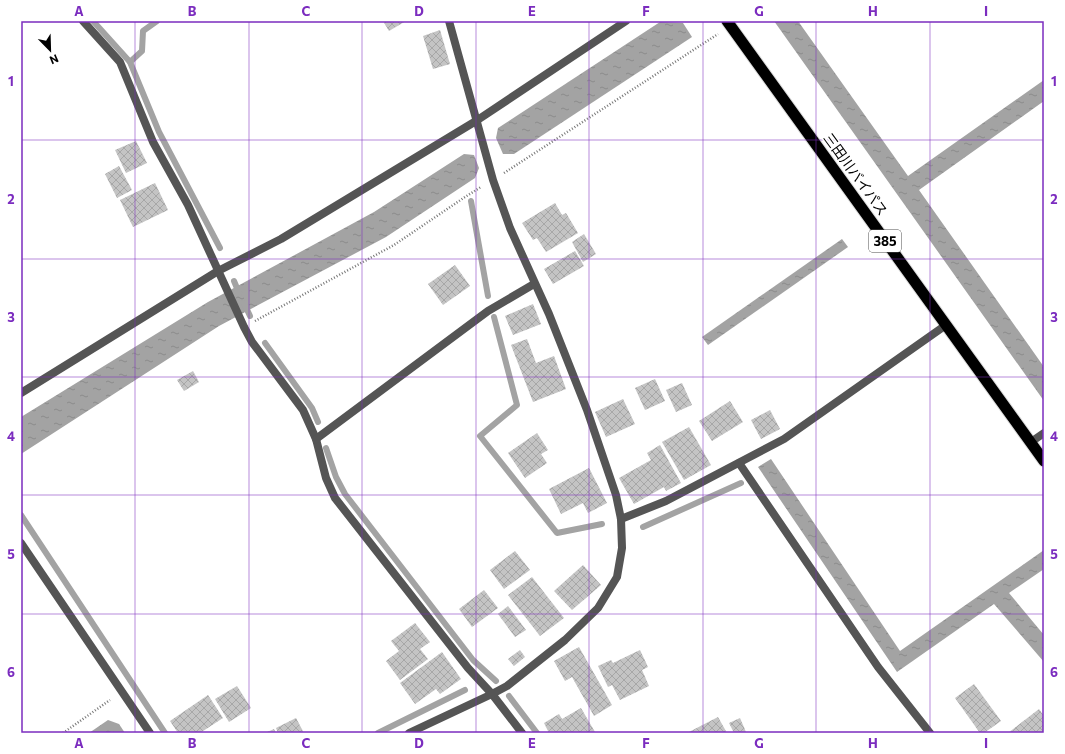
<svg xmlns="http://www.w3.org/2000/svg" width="1065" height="754" font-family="Commissioner,'Noto Sans JP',sans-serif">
<defs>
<pattern id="water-ripples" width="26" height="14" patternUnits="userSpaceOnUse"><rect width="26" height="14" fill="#a3a3a3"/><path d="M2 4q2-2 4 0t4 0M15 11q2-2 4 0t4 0" fill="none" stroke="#8b8b8b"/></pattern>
<pattern id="building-cross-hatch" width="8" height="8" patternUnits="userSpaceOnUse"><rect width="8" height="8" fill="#c4c4c4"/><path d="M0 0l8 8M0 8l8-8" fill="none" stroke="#a7a7a7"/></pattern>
</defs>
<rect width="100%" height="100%" fill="#fff"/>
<!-- water -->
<g fill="url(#water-ripples)">
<path d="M774 21H798L908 176 1044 80V101L919 190 1044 367V401Z"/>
<path d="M660 22 683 23 692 37 514 154H503L496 138 498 128Z"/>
<path d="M464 154 474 155 479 168 475 178 386 237 219 326 21 454V417L208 302 374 212Z"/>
<path d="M842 239 848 247 708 345 702 337Z"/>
<path d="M771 459 900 651 1044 550V569L1009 593 1044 635V662L994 604 897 672 758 467Z"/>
<path d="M108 720 119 724 125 733H89Z"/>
</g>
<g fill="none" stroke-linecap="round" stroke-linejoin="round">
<!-- stream -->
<g stroke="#a3a3a3" stroke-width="6">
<path d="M93 21 130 62 159 132 220 248"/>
<path d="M130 62 142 51 143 31 157 21"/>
<path d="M471 201 488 296"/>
<path d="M234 281 239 293"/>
<path d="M244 303 250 316"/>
<path d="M494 317 517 405 480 436 557 533 602 524"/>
<path d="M265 343 312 408 318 422"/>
<path d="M326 448 336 477 345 494 473 660 496 681"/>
<path d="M21 515 165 733"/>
<path d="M643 527 741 483"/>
<path d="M509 696 537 733"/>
<path d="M378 733 465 690"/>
</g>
</g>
<!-- building -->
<g fill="url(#building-cross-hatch)">
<path d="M383 21H406L389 31Z"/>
<path d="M440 30 450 64 433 69 423 36Z"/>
<path d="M136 141 147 163 126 173 115 150Z"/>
<path d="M119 166 132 190 117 198 105 174Z"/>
<path d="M155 183 168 210 133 227 120 200Z"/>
<path d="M555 203 562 215 566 213 578 233 546 252 537 238 533 240 522 223Z"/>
<path d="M584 234 596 254 583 262 572 242Z"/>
<path d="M575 251 584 266 553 284 544 269Z"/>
<path d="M455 265 470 286 443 305 428 284Z"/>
<path d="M533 304 541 324 513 335 505 316Z"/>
<path d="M527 339 536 363 554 356 566 389 533 402 511 345Z"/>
<path d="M193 371 199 382 184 391 177 380Z"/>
<path d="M655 379 665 401 645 410 635 388Z"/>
<path d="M682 383 692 405 676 412 666 390Z"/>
<path d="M623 399 635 424 606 437 595 412Z"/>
<path d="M730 401 743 422 712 441 699 421Z"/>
<path d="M770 410 780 429 761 439 751 420Z"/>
<path d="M689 427 711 465 684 480 662 442Z"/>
<path d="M537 433 548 450 541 454 547 463 525 478 508 453Z"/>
<path d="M660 445 681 483 666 491 664 487 634 504 619 478 651 460 647 453Z"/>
<path d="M589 468 607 503 588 513 583 503 561 514 549 489Z"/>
<path d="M515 551 530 570 504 589 490 570Z"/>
<path d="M583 565 601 585 572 610 554 591Z"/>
<path d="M532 577 564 618 540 636 508 595Z"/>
<path d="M484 590 498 608 472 627 459 609Z"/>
<path d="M508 606 526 630 515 637 498 614Z"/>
<path d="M415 623 430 642 420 649 428 659 400 680 386 661 399 651 391 641Z"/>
<path d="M579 647 612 705 594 716 572 677 565 681 554 661Z"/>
<path d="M520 650 525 657 514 666 508 659Z"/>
<path d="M640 650 648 667 642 670 649 686 620 700 612 685 608 687 598 666 611 660 613 663Z"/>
<path d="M442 652 461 679 440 694 436 689 415 704 400 683Z"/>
<path d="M974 684 1001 721 984 733H980L955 698Z"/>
<path d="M237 686 251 708 229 722 215 699Z"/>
<path d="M208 695 223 718 200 733H178L170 721Z"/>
<path d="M581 708 595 732 549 733 544 723 559 714 562 719Z"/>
<path d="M1039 709 1044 716V733H1008Z"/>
<path d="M718 717 727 733H687Z"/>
<path d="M296 718 304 733H278L276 728Z"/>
<path d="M740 718 746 732 743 733H734L729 723Z"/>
<path d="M274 729 276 733H265Z"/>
</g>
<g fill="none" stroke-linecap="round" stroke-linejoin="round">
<!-- trunk casing -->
<g stroke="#dbdbdb" stroke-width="13">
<path id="trunk" d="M727 21 1044 461"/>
</g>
<!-- path -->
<g stroke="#777" stroke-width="2.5" stroke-dasharray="1 2" stroke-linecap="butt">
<path d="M504 173 718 34"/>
<path d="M255 321 394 245 465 197 481 187"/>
<path d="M63 733 110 700"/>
</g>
<!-- minor -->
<g stroke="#555" stroke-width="8">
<path d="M83 21 120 62 153 142 188 205 244 327 252 342 303 410 316 439 326 478 335 498 468 668 492 694 522 733"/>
<path d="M316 439 488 311 534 284"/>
<path d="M1031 442 1044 433"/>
<path d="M739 463 878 667 930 733"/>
<path d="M621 519 666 501 784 439 946 325"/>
<path d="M409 733 492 694 507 686 565 640 598 608 617 577 622 548 621 519 616 495 587 410 549 314 510 228 493 180 449 21"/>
</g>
<!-- tertiary -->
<g stroke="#555" stroke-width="8">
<path d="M21 393 218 271 281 239 476 121 626 21"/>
<path d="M21 543 150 733"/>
</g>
<!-- trunk -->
<use href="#trunk" stroke="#000" stroke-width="11"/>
</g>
<!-- grid -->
<path fill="none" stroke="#7b2cbf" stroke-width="1" stroke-opacity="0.55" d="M135 21V733M249 21V733M362 21V733M476 21V733M589 21V733M703 21V733M816 21V733M930 21V733M21 140H1044M21 259H1044M21 377H1044M21 495H1044M21 614H1044"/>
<g text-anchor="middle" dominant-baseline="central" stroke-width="3" stroke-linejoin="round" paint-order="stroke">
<!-- shield labels -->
<rect fill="#fff" stroke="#4c4c4c" stroke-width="1" x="869" y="230" width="32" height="22" rx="3"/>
<g font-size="13" font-weight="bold" fill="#000">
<text x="885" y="241">385</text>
</g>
<!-- street labels -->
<g font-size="14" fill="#000" stroke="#fff">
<text transform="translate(856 174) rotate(54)">三田川バイパス</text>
</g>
</g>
<!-- border -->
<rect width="1065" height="754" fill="none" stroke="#ffffff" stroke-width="44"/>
<!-- north arrow -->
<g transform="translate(50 50) rotate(157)" stroke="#ffffff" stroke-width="3" paint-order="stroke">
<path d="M0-3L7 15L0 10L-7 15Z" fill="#000000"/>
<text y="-6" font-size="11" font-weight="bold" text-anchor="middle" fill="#000000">N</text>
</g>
<rect x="22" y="22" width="1021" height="710" fill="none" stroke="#7b2cbf" stroke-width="1.5"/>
<g font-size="13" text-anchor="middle" font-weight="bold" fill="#7b2cbf">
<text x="79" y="16">A</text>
<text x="192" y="16">B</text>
<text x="306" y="16">C</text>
<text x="419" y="16">D</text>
<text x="532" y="16">E</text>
<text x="646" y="16">F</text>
<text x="759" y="16">G</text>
<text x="873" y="16">H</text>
<text x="986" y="16">I</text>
<text x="11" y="86">1</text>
<text x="1054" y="86">1</text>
<text x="11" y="204">2</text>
<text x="1054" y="204">2</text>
<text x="11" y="322">3</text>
<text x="1054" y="322">3</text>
<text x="11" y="441">4</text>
<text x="1054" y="441">4</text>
<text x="11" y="559">5</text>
<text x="1054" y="559">5</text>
<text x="11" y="677">6</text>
<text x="1054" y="677">6</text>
<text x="79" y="748">A</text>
<text x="192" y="748">B</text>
<text x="306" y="748">C</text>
<text x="419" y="748">D</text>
<text x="532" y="748">E</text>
<text x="646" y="748">F</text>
<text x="759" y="748">G</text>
<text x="873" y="748">H</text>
<text x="986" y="748">I</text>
</g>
</svg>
